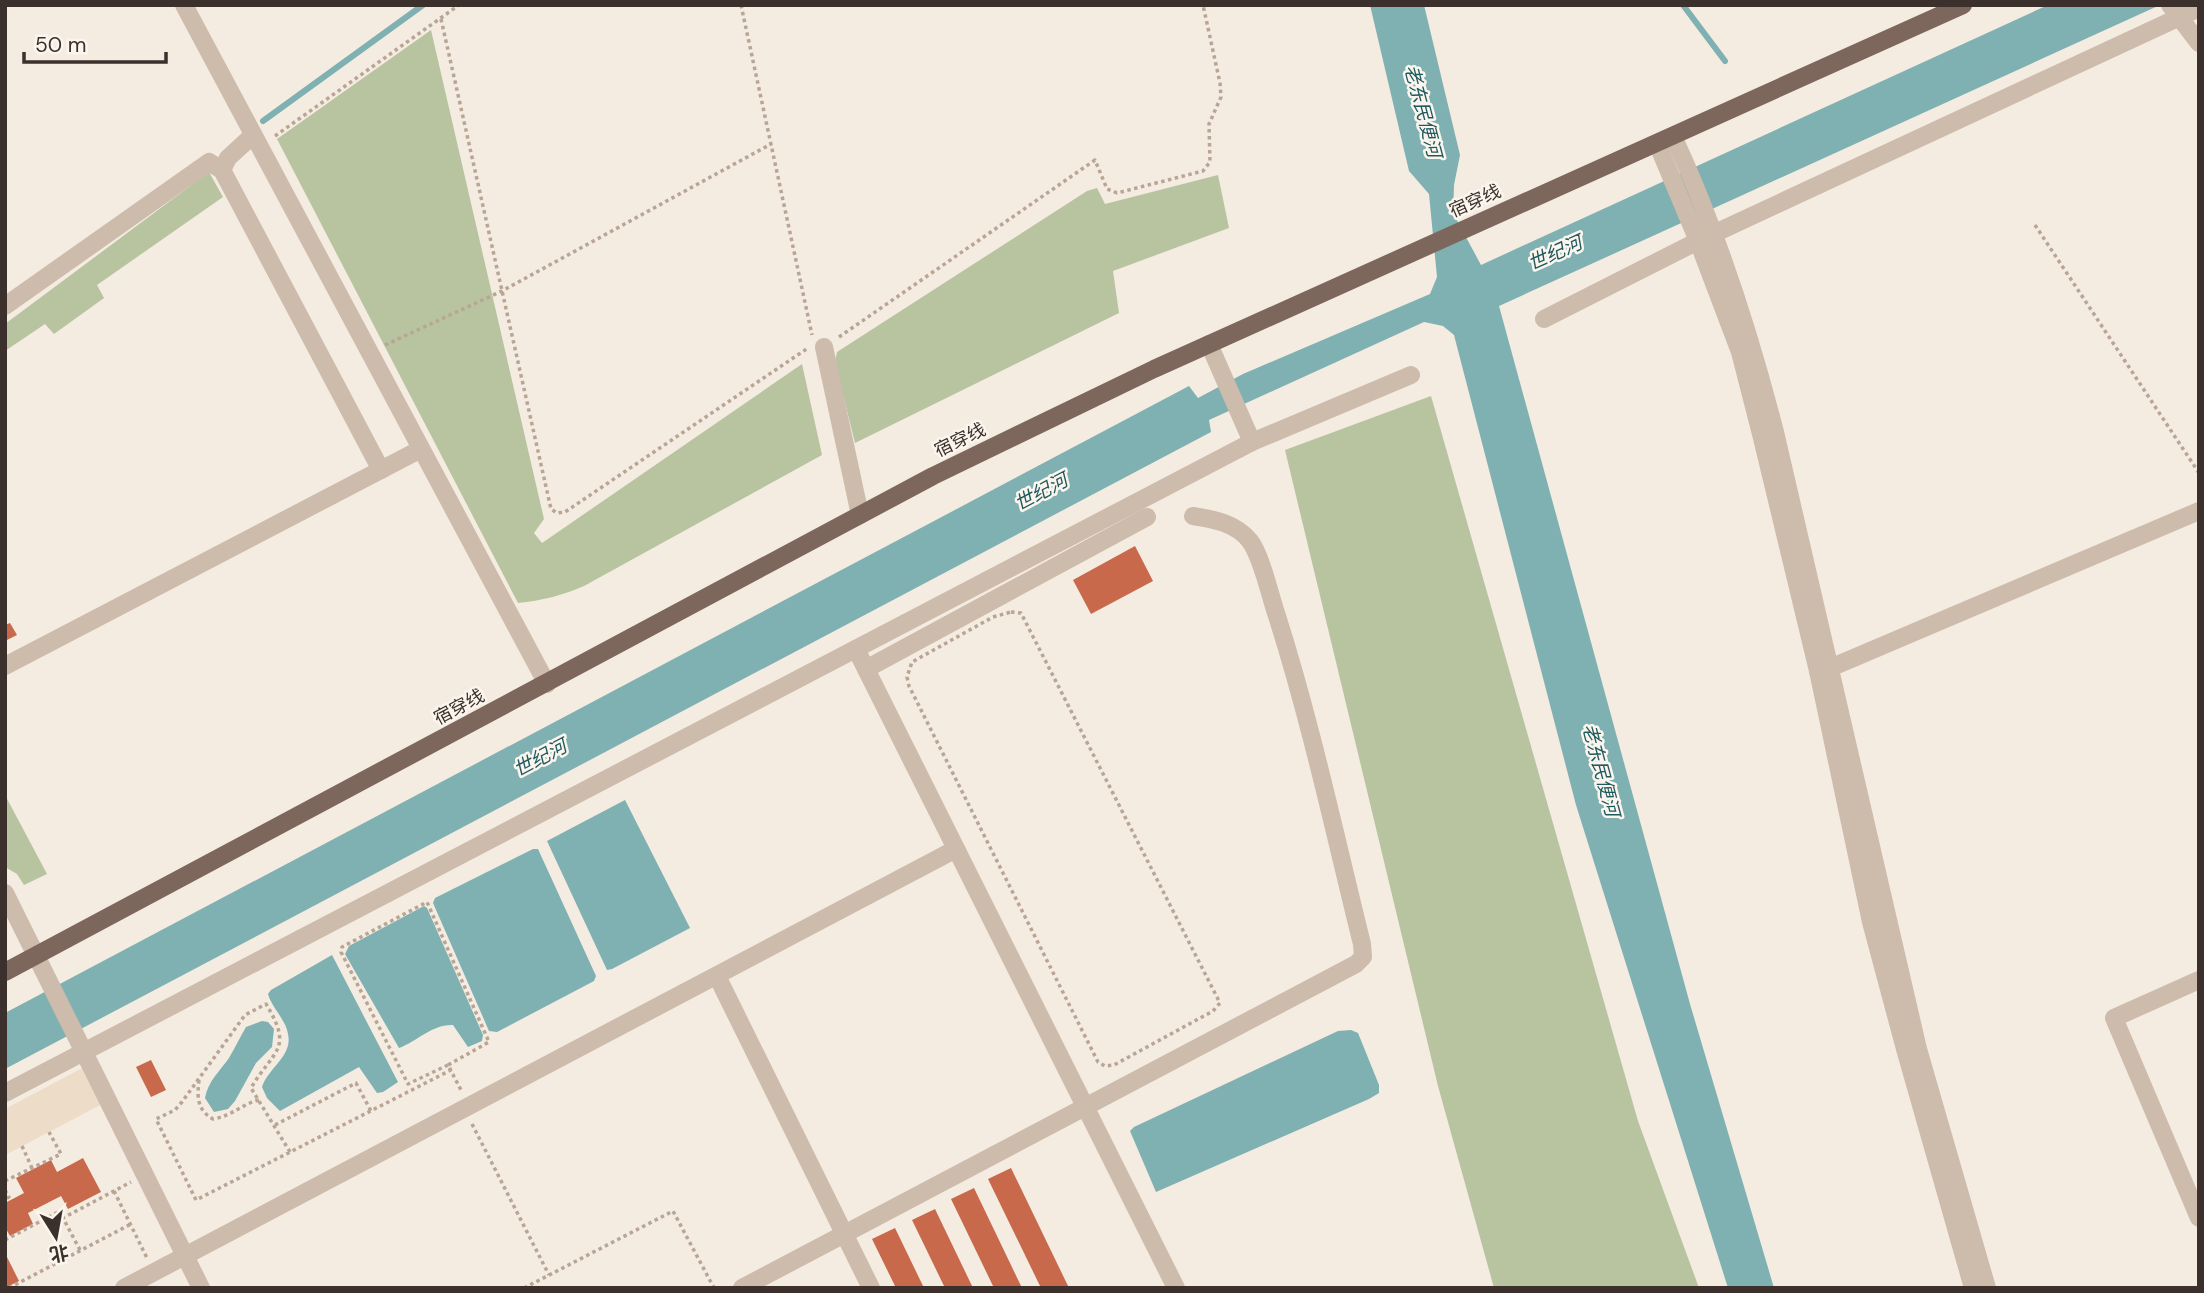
<svg xmlns="http://www.w3.org/2000/svg" width="2204" height="1293" font-family="'DM Sans','Noto Sans SC',sans-serif">
<rect width="100%" height="100%" fill="#f4ebe1"/>
<!-- green -->
<g fill="#b8c4a0">
<path d="M431 30 544 519 534 533 542 543 802 364 822 455 584 586C563 595 541 601 518 603L277 139Z"/>
<path d="M209 172 223 197 97 285 104 298 54 334 45 324 5 351V324Z"/>
<path d="M1218 175 1229 228 1113 271 1119 313 855 443 835 362 837 352 1087 191 1097 188 1105 204Z"/>
<path d="M1431 396 1638 1121 1699 1288H1494L1438 1086 1285 450Z"/>
<path d="M5 795 47 874 24 885 17 874 5 867Z"/>
</g>
<!-- plaza -->
<path fill="#ecdcc8" d="M90 1064 108 1101 5 1155V1109Z"/>
<!-- water -->
<g fill="#7fb0b2">
<path d="M1370 5H1424L1460 155 1454 185 1453 213 1481 265 2048 5H2160L1499 306 1690 1004 1774 1288H1728L1576 805 1454 335 1443 326 1424 322 1209 420 1211 432 5 1069V1013L1189 386 1198 398 1243 374 1430 294 1437 277 1429 194 1409 171Z"/>
<path d="M625 800 690 928 612 969 607 970 547 841Z"/>
<path d="M533 849H538L596 976 594 981 497 1032 489 1031 433 903 435 898Z"/>
<path d="M424 906 427 908 483 1035 482 1041 468 1047 453 1025C432 1024 418 1041 399 1048L345 954 349 946Z"/>
<path d="M332 955 398 1082 383 1092 377 1093 359 1067 280 1111 267 1098 262 1087C268 1068 293 1056 288 1034 286 1020 272 1008 268 994L271 990Z"/>
<path d="M262 1021 268 1022 274 1029 272 1047 256 1063 235 1101 228 1109 214 1112 205 1098C208 1081 220 1071 229 1058 235 1048 240 1037 246 1027Z"/>
<path d="M1351 1030 1358 1033 1379 1085V1093L1369 1099 1156 1192 1130 1131 1134 1127 1338 1031Z"/>
</g>
<g fill="none" stroke-linecap="round" stroke-linejoin="round">
<!-- stream -->
<g stroke="#7fb0b2" stroke-width="6">
<path d="M1683 5 1725 61"/>
<path d="M263 121 423 5"/>
</g>
</g>
<!-- building -->
<g fill="#c8694b">
<path d="M1135 546 1153 581 1091 614 1073 580Z"/>
<path d="M10 623 17 635 5 641V625Z"/>
<path d="M151 1060 166 1090 151 1097 136 1067Z"/>
<path d="M83 1158 101 1192 68 1209 61 1196 28 1213 33 1224 10 1236 5 1227V1203L24 1193 16 1178 51 1160 57 1172Z"/>
<path d="M1011 1168 1069 1288H1041L988 1179Z"/>
<path d="M974 1188 1022 1288H994L951 1199Z"/>
<path d="M935 1209 973 1288H945L912 1220Z"/>
<path d="M895 1228 924 1288H896L872 1239Z"/>
<path d="M5 1253 19 1281 5 1288Z"/>
</g>
<g fill="none" stroke-linecap="round" stroke-linejoin="round">
<!-- path -->
<g stroke="#b9a596" stroke-width="3.5" stroke-dasharray="3.5 3.5" stroke-linecap="butt">
<path d="M741 5 812 335"/>
<path d="M441 19 551 509 557 513 565 512 808 348"/>
<path d="M275 136 459 5"/>
<path d="M2035 225 2199 473"/>
<path d="M839 337 1095 160 1107 189 1117 193 1203 171 1210 162 1209 124 1221 97 1220 83 1203 5"/>
<path d="M385 345 502 291 771 144"/>
<path d="M1011 612 1021 613 1220 1003 1213 1011 1114 1065 1105 1066 1098 1062 909 686 907 677 912 662 993 617Z"/>
<path d="M448 1065 408 1084 341 952 342 947 427 902 489 1042 448 1065 462 1092"/>
<path d="M199 1080C197 1097 197 1110 213 1119 232 1116 242 1104 259 1100"/>
<path d="M472 1124 549 1275"/>
<path d="M275 1125 356 1083 371 1111"/>
<path d="M22 1146 32 1168"/>
<path d="M290 1152 251 1088C274 1049 294 1050 266 1004L245 1015 182 1102 175 1110 156 1119 196 1200 451 1070"/>
<path d="M5 1181 61 1154 49 1132"/>
<path d="M5 1190 9 1197 5 1199"/>
<path d="M114 1191 147 1258"/>
<path d="M5 1240 60 1211 63 1218"/>
<path d="M80 1250 63 1218 131 1182"/>
<path d="M9 1288 131 1224"/>
<path d="M524 1288 673 1211 714 1288"/>
</g>
<!-- minor -->
<g stroke="#cdbbac" stroke-width="18">
<path d="M184 5 547 684"/>
<path d="M2170 5 2199 43"/>
<path d="M1673 136C1717 231 1749 331 1775 432L1918 1049 1987 1288"/>
<path d="M1657 143 1698 241 1740 352 1762 438 1818 671 1871 922 1905 1049 1973 1288"/>
<path d="M222 170 228 158 253 135"/>
<path d="M5 306 209 162 222 170 381 470"/>
<path d="M1544 319 1698 241 2199 8"/>
<path d="M1209 344 1252 442"/>
<path d="M824 347 860 515"/>
<path d="M856 649 1176 1288"/>
<path d="M5 666 421 449"/>
<path d="M866 669 1147 517"/>
<path d="M1818 671 1830 668 2199 511"/>
<path d="M5 893 201 1288"/>
<path d="M717 976 871 1288"/>
<path d="M2199 980 2114 1018 2199 1218"/>
<path d="M5 1093 1252 442 1411 375"/>
<path d="M124 1288 956 849"/>
<path d="M742 1288 1356 964 1363 957 1362 944C1335 835 1311 723 1277 616 1270 596 1262 557 1250 541 1236 523 1213 519 1193 516"/>
</g>
<!-- major -->
<path stroke="#7d675c" stroke-width="18" d="M5 972 933 476 1154 369 1963 5"/>
</g>
<g text-anchor="middle" dominant-baseline="central" stroke-width="5" stroke-linejoin="round" paint-order="stroke">
<!-- street labels -->
<g font-size="18" fill="#3b302b" stroke="#fbf5ee">
<text transform="translate(1475 201) rotate(-24)">宿穿线</text>
<text transform="translate(960 440) rotate(-26)">宿穿线</text>
<text transform="translate(459 707) rotate(-28)">宿穿线</text>
</g>
<!-- water labels -->
<g font-size="19" font-style="italic" fill="#1f5a5e" stroke="#fbf5ee">
<text transform="translate(1423 111) rotate(75)">老东民便河</text>
<text transform="translate(1555 253) rotate(-24)">世纪河</text>
<text transform="translate(1041 492) rotate(-28)">世纪河</text>
<text transform="translate(540 758) rotate(-28)">世纪河</text>
<text transform="translate(1601 770) rotate(75)">老东民便河</text>
</g>
</g>
<!-- border -->
<rect width="2204" height="1293" fill="none" stroke="#3b302b" stroke-width="14"/>
<!-- north arrow -->
<g transform="translate(56 1237) rotate(169)" stroke="#fbf5ee" stroke-width="5" paint-order="stroke">
<path d="M0-5L12 26L0 18L-12 26Z" fill="#3b302b"/>
<text y="-10" font-size="19" font-weight="bold" text-anchor="middle" fill="#3b302b">北</text>
</g>
<!-- scale -->
<path d="M24 52v10h142v-10" fill="none" stroke="#3b302b" stroke-width="3.5"/>
<text x="35" y="52" font-size="21" fill="#3b302b" stroke="#fbf5ee" stroke-width="5" paint-order="stroke">50 m</text>
</svg>
